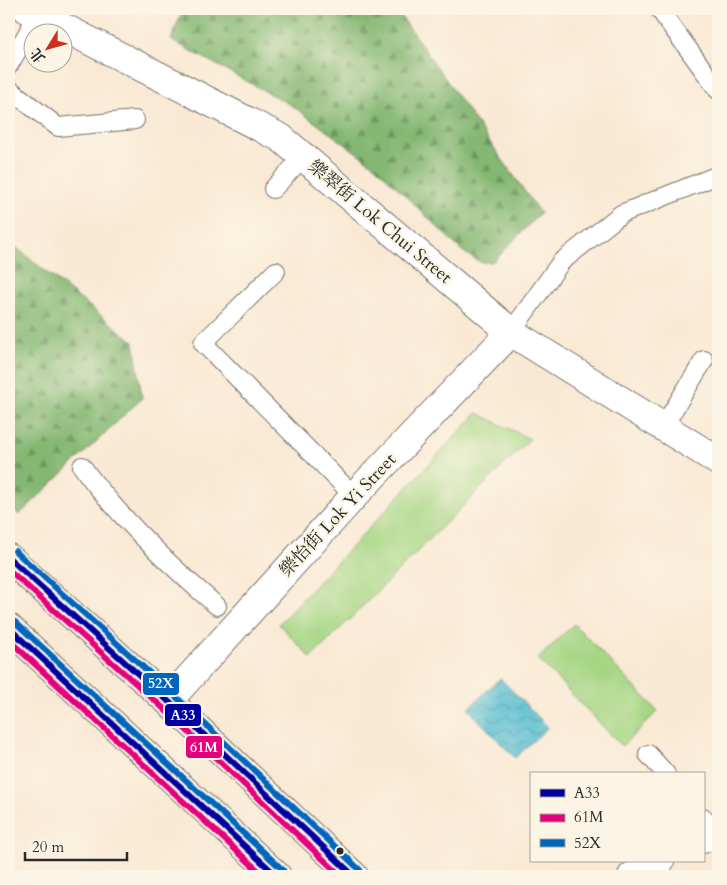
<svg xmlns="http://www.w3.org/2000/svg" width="727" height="885" font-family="Cardo,'Noto Serif TC',serif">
<defs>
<pattern id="forest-firs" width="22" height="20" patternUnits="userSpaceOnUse" patternTransform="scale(1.25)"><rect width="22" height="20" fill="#84b772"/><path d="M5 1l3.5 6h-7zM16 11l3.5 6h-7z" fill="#6c955e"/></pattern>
<pattern id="water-waves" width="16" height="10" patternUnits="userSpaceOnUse" patternTransform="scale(1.25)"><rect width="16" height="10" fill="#55bdd2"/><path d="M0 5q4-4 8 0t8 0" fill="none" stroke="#479aab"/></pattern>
</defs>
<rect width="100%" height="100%" fill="#fcf5e5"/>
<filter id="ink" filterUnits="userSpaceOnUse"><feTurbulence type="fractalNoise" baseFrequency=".02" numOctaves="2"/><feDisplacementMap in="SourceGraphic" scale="10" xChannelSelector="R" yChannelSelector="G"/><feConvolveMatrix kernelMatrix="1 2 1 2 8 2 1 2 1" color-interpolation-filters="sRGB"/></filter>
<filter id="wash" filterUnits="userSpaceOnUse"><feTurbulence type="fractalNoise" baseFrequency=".0096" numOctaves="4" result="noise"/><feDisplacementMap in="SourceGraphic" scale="20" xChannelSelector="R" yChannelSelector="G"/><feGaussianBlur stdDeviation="1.12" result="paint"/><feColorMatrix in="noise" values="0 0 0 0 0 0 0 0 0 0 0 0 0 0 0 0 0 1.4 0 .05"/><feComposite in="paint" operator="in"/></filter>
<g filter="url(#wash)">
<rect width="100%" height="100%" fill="#f9e9d4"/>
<!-- green -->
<g fill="#a6d684" stroke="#688058">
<path d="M477 413 530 439 311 658 279 624Z"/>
<path d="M574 624 658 711 622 746 538 659Z"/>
</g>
<!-- forest -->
<g fill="url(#forest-firs)" stroke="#58714e">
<path d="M183 9H396L540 213 493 262H480L462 251 375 166 294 107 171 40Z"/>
<path d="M9 242 134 342 142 398 19 515 9 505Z"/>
</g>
<!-- water -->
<path fill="url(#water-waves)" stroke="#40747e" d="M500 678 548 727 515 758 468 709Z"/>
</g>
<g filter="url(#ink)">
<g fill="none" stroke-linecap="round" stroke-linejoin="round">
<!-- service casing -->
<g stroke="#736e66" stroke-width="20">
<g id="service">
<path d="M659 9 718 90"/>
<path d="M9 65 38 15"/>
<path d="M9 89 58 127 135 120"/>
<path d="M273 189 303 157"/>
<path d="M276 271 203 343 354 496"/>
<path d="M511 332 561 262 621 214 718 175"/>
<path d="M663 427 704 360"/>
<path d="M82 466C93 483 107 498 120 513 150 546 183 577 217 606"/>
<path d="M648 754 666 774"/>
<path d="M703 817 716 832"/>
</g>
</g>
<!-- minor casing -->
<g stroke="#736e66" stroke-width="30">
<g id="minor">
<path d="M27 9 281 138 511 332 718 461"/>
<path d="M168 701 354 496 511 332"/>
<path d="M703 839 718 830"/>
<path d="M632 876 660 861"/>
</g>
</g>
<!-- primary casing -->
<g stroke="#736e66" stroke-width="30">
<g id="primary">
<path d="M9 558 168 701 354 876"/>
<path d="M9 628 277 876"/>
</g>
</g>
<!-- service -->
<use href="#service" stroke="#fff" stroke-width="18"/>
<!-- minor -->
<use href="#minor" stroke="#fff" stroke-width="28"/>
<!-- primary -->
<use href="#primary" stroke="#fff" stroke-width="28"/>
<!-- bus-1 casing -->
<g stroke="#fcf5e5" stroke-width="10">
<g id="bus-1">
<path d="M9 558 168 701 354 876"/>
<path d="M9 628 277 876"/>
</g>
</g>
<!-- bus-2 casing -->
<g stroke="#fcf5e5" stroke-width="10">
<g id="bus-2">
<path d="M9 570 162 707 341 876"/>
<path d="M9 640 264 876"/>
</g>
</g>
<!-- bus-3 casing -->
<g stroke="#fcf5e5" stroke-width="10">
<g id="bus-3">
<path d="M15 551 174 695 360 870"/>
<path d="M15 622 283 870"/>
</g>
</g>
<!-- bus-1 -->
<use href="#bus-1" stroke="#0000a0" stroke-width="6"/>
<!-- bus-2 -->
<use href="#bus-2" stroke="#e5007d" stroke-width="6"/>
<!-- bus-3 -->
<use href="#bus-3" stroke="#0065bd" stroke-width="6"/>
</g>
</g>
<!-- markers -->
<circle fill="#2b2b2b" stroke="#fcf5e5" stroke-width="2" cx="340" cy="851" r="4.5"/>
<g text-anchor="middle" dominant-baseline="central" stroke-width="4.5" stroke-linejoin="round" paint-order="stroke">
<!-- street labels -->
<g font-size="18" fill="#2b2b2b" stroke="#fcf5e5">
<text transform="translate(380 222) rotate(40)">樂翠街 Lok Chui Street</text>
<text transform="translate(338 515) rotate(-47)">樂怡街 Lok Yi Street</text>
</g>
</g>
<g stroke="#fcf5e5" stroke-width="2">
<rect x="142" y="672" width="38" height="24" rx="5" fill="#0065bd"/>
<rect x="164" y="703" width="38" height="24" rx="5" fill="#0000a0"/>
<rect x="185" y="735" width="38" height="24" rx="5" fill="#e5007d"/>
</g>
<g font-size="14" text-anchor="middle" font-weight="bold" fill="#fff">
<text x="161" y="688">52X</text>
<text x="183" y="720">A33</text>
<text x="204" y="752">61M</text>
</g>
<!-- margin -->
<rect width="727" height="885" fill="none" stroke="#fcf5e5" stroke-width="30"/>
<!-- legend -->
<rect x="530" y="772" width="175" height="90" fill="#fcf5e5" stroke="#a8a49b"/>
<rect x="540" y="789" width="25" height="8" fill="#0000a0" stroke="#a8a49b"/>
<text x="574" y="798" font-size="15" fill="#2b2b2b">A33</text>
<rect x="540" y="814" width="25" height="8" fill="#e5007d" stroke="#a8a49b"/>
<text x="574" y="822" font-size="15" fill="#2b2b2b">61M</text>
<rect x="540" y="839" width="25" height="8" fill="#0065bd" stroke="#a8a49b"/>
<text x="574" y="848" font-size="15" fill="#2b2b2b">52X</text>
<!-- north arrow -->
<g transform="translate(48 48) rotate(233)"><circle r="24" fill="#fcf5e5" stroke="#a8a49b"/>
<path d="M0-4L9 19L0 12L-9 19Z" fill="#c8321e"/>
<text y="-8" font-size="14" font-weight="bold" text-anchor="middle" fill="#2b2b2b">北</text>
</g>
<!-- scale -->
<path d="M25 852v8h102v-8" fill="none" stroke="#2b2b2b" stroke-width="2.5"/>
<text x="32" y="852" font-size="15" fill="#2b2b2b" stroke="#fcf5e5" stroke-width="4" paint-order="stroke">20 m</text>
</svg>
